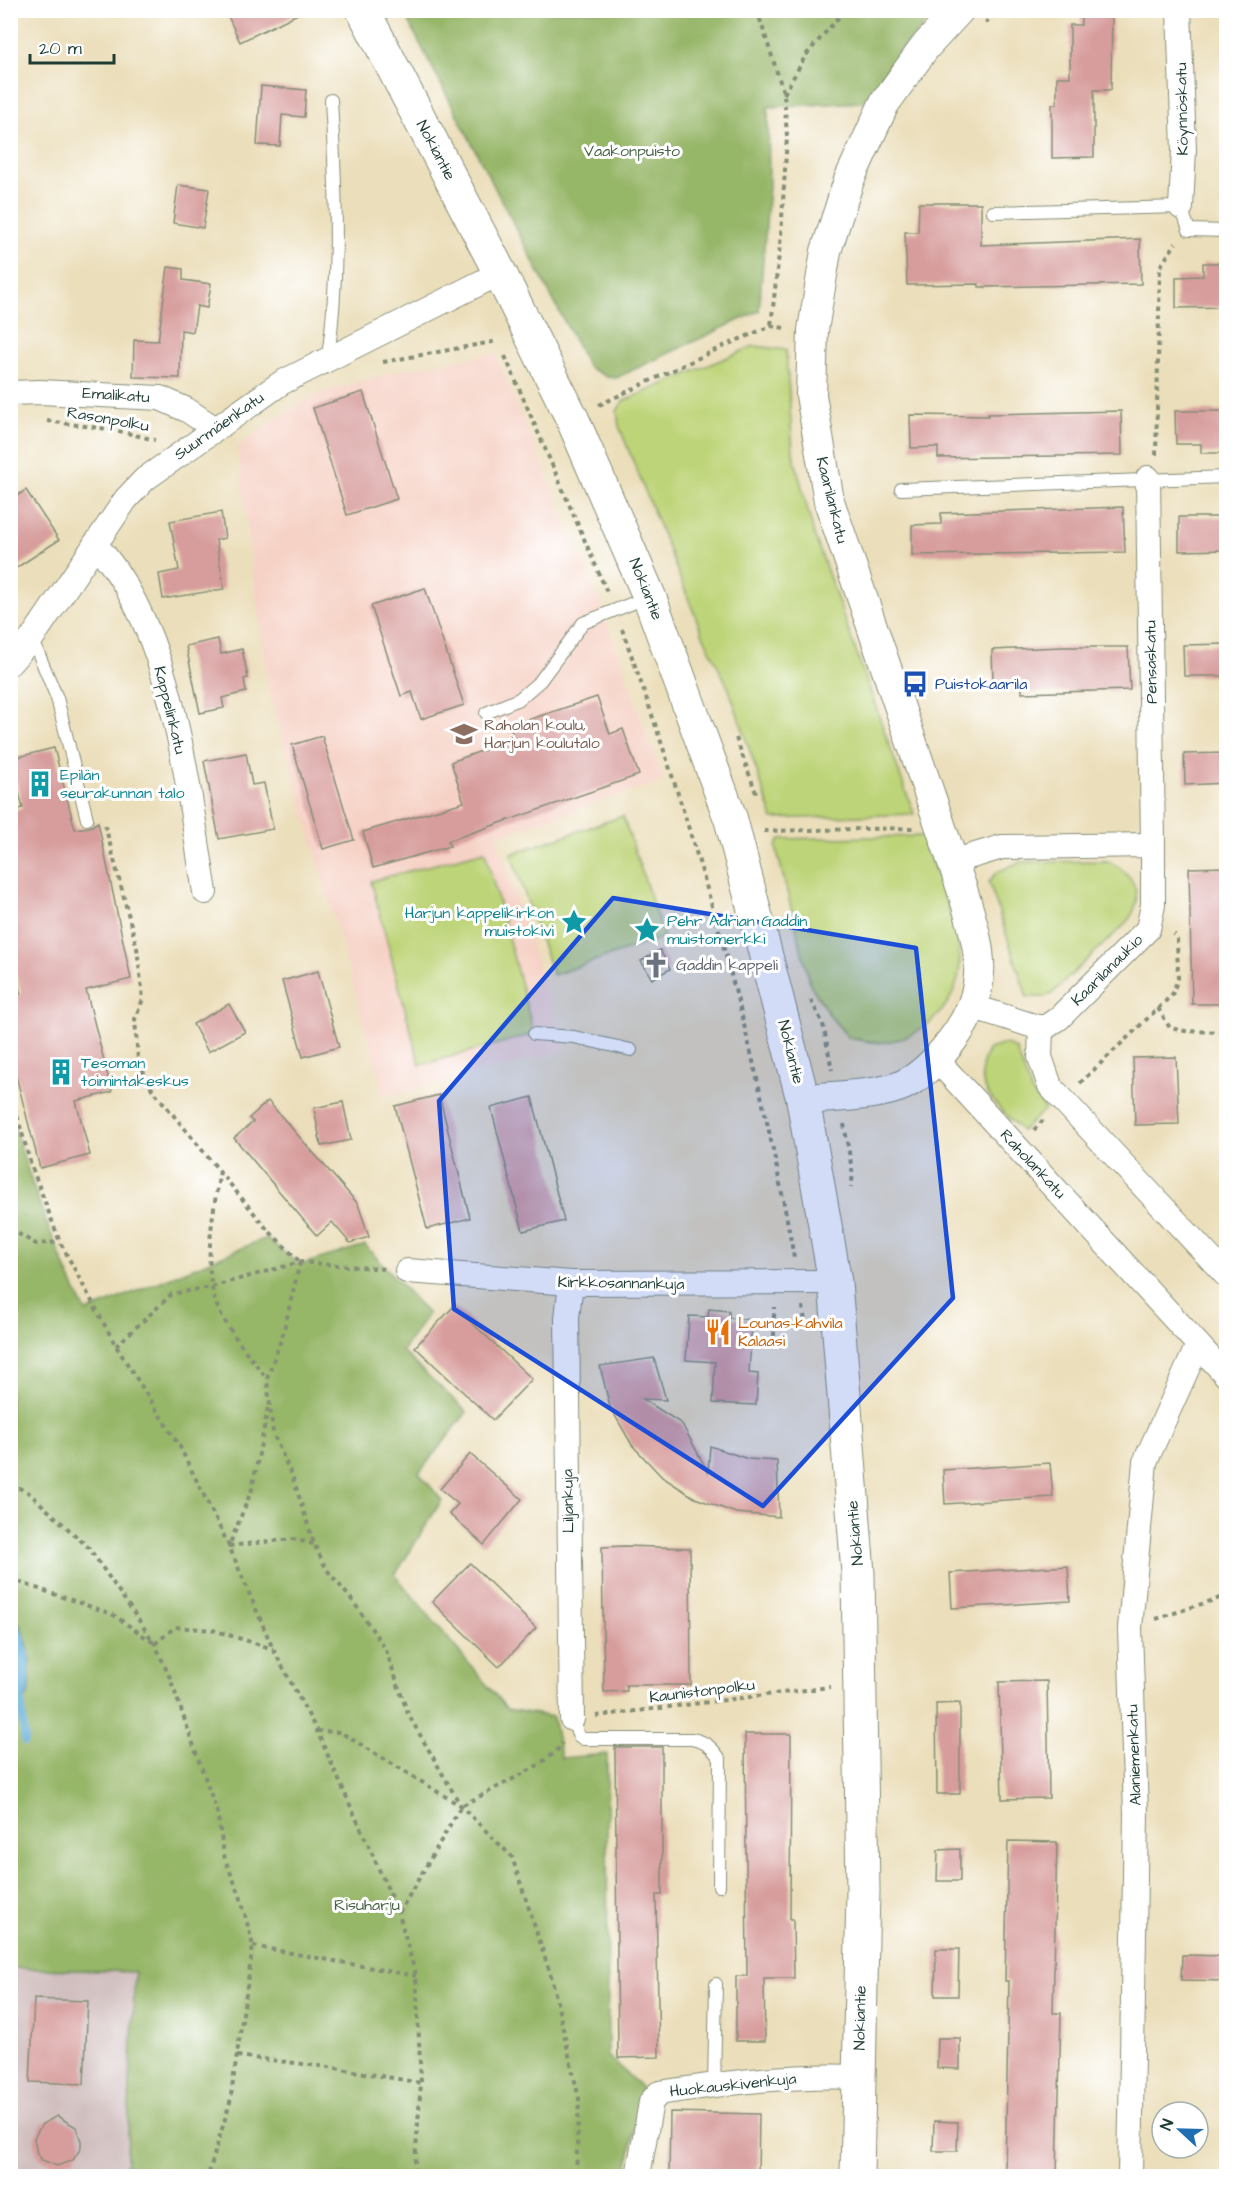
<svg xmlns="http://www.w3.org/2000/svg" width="1237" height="2187" font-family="'Architects Daughter',sans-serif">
<rect width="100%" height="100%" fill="#fff"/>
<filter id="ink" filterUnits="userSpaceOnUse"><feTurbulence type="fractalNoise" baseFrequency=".0167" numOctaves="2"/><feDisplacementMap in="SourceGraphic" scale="12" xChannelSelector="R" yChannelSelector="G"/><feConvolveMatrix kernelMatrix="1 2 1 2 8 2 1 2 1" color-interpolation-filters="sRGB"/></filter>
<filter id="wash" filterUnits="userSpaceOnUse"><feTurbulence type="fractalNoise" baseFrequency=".008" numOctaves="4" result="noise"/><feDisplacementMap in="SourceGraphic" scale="24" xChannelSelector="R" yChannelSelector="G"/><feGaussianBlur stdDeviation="1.35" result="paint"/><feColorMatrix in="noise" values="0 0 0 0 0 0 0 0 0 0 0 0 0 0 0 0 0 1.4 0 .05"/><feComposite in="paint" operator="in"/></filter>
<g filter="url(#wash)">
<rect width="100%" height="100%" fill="#ebdeba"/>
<!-- built -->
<path fill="#f6d1c5" d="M495 353 601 605 663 781 496 836 565 1050 385 1097 268 686 237 447 275 419 316 394 402 370Z"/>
<!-- industrial -->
<path fill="#d1bfbf" d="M11 1968 135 1972 126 2176H11Z"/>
<!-- green -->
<g fill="#bed478" stroke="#6e8856" stroke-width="1.5">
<path d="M754 346 786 350 793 453 814 534 914 814 773 819 729 689 703 635 619 426 617 411 623 401Z"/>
<path d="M623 816 664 937 553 975 511 854Z"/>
<path d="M923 836C934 870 955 916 959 951 965 997 930 1035 886 1042 875 1044 861 1040 849 1038L830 1016 810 984 776 847 780 839Z"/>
<path d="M485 851 534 1034 420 1065 371 881Z"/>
<path d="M1107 861C1130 870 1147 894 1129 919 1124 927 1114 934 1106 942 1088 959 1070 975 1053 993L1045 997H1027L989 882 997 872 1020 862Z"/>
<path d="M1006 1044 1016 1049 1031 1091 1045 1109 1022 1131C999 1106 967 1086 989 1049Z"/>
</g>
<!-- forest -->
<g fill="#96b668" stroke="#5a7a4e" stroke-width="1.5">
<path d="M403 11H937L897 55 864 102 768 107 769 186 759 311 616 378 607 377 588 367Z"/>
<path d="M10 1113C30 1182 54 1248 86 1312L266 1238 300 1265 365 1245 428 1314 402 1351 467 1412 419 1473 442 1500 395 1575 507 1709 553 1717 561 1758 607 1754 608 2056 642 2088 626 2176H126L135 1972 11 1968V1697L12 1699 22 1626 10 1614Z"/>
</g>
<!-- water -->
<path fill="#5caad6" stroke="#3e7485" stroke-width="1.5" d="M11 1614C32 1636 32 1667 28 1696L21 1701 11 1697Z"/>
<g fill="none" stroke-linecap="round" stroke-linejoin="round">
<!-- stream -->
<path stroke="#5caad6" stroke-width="8" d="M21 1701 25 1742"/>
</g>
<g id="blocks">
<!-- building -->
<g fill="#d79d9c">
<path d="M225 10H306L240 42Z"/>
<path d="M1081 10H1112L1111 90H1094V157L1052 158V104H1057V77H1070V25H1081Z"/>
<path d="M261 86 306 90 304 117 282 115 280 146 257 145Z"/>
<path d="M178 185 209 189 203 228 173 223Z"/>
<path d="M919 203H981V245L1140 239 1141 284 979 287V284L907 285 905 232H918Z"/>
<path d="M1203 263H1227V307L1176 308V277L1203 276Z"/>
<path d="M168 267 183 269V280L211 284 207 308 197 306 193 332 181 330 180 378 133 377 134 340 158 341Z"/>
<path d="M363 392 397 499 347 515 313 408Z"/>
<path d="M1121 411 1122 455 938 458V447L911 448 910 415 988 416V414Z"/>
<path d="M1175 411H1227V453H1201V444H1176Z"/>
<path d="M26 490 59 540 10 572V500Z"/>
<path d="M1123 507 1125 552 912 555V525L941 524V513Z"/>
<path d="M221 512 225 538 216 540 224 589 163 599 159 574 179 570 170 521Z"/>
<path d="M1179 517H1227V550L1179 551Z"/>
<path d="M425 588 464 705 421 719 412 692 401 696 371 606Z"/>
<path d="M218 639 221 654 242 649 248 678 244 679 246 692 222 698 224 708 200 713 186 646Z"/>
<path d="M1227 644V676H1184L1183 645Z"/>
<path d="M1062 647H1128L1130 690 1022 693V679L993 680 992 650Z"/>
<path d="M597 697 610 734 623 729 639 775 448 841 450 846 373 868 363 832 464 802 451 762 514 739 510 726Z"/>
<path d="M322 736 354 840 323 849 292 745Z"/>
<path d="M54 748 75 829 90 827 98 822 131 979 86 990 112 1092 76 1101 90 1155 40 1168 10 1053V996L21 994 10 952V811L23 808 10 759Z"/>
<path d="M246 753 252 785 264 783 273 829 219 839 204 761Z"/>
<path d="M1227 753V783L1185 785 1184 754Z"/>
<path d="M1227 867V1004H1192L1189 868Z"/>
<path d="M660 950 670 969 652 979 641 961Z"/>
<path d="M318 971 339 1047 303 1057 282 981Z"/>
<path d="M229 1004 245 1032 208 1052 193 1024Z"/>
<path d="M1176 1057 1179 1124 1135 1125 1133 1058Z"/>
<path d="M439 1095 470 1218 427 1229 395 1106Z"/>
<path d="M532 1097 564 1221 523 1231 491 1108Z"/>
<path d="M268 1101 358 1204 369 1237 350 1243 332 1222 317 1236 240 1145 234 1138 253 1122 249 1118Z"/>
<path d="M343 1102 351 1140 321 1146 314 1108Z"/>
<path d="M454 1306 532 1379 493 1420 415 1347Z"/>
<path d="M709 1309 729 1311V1318L752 1320 749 1373 758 1374 756 1405 713 1403 715 1362 686 1360 689 1316 708 1317Z"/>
<path d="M654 1358 666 1400 643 1399 682 1424 708 1472 710 1446 748 1459 777 1461 779 1517 736 1513 695 1498 662 1477 632 1445 610 1407 600 1366Z"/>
<path d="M470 1454 522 1499 484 1545 449 1514 458 1504 440 1489Z"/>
<path d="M1050 1463 1053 1497 945 1504 943 1470Z"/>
<path d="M624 1546 690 1548 691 1685H626L627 1691 604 1692 602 1547Z"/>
<path d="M470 1563 536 1628 499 1667 432 1602Z"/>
<path d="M1068 1566 1070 1601 952 1608 950 1573Z"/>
<path d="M1047 1681 1049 1798 1002 1799 999 1682Z"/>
<path d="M960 1703V1794H937L936 1704Z"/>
<path d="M745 1734H791L790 1919H793L794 1978H764L765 2041H736V1976H747Z"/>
<path d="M615 1747H662V1895H656L659 2057 618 2058Z"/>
<path d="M1008 1841 1057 1842 1053 2013H1061L1057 2174 1005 2173 1009 1981H1005Z"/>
<path d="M960 1849V1881H937L938 1850Z"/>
<path d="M936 1949H959L958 1996H935Z"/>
<path d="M1182 1955 1227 1956V1981L1181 1980Z"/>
<path d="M34 1999 88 2001 84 2084 30 2082Z"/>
<path d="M938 2038H960V2069L937 2068Z"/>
<path d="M670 2112 759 2114 758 2176H669Z"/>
<path d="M57 2116 76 2127 81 2141V2148L73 2160 57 2166 42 2160 37 2154 34 2138 42 2124Z"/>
<path d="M934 2121 958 2122 957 2151H933Z"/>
</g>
</g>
</g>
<g filter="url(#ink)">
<use href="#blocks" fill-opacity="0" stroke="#858e77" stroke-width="1.5"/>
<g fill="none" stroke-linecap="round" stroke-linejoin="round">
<!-- service casing -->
<g stroke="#858e77" stroke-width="14">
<g id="service">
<path d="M993 212 1181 207 1189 230 1226 231"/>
<path d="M328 357C340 271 336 186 331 100"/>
<path d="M901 489 1226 477"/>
<path d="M32 638 57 698 87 819"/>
<path d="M486 713 519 699 540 681 583 623 648 597"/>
<path d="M534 1034 574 1037 631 1050"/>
<path d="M572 1719 579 1736 583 1739H691C705 1741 712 1747 720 1759L719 1886"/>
<path d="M714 2085 716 1984"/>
</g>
</g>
<!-- minor casing -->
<g stroke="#858e77" stroke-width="26">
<g id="minor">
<path d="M1179 10 1184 150 1181 207"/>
<path d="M10 393 40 392 160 398 187 410 214 428"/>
<path d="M1148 478 1153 845"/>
<path d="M95 544C174 630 186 781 205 892"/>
<path d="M10 663 32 638 126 499 145 479 281 383 500 273"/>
<path d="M952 862 1002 847 1153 845V905L1148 929 1059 1018 1046 1027H1037L974 1007"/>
<path d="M1041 1028 1040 1057 1050 1086 1226 1275"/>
<path d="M937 1060 1226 1375"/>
<path d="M407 1271 571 1283 835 1282"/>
<path d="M571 1283 567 1318 572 1719"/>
<path d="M638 2176 651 2102 659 2093C725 2083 793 2074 859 2077"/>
<path d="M1130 2176 1136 1814 1130 1628 1145 1462 1198 1345"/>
</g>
</g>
<!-- tertiary casing -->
<g stroke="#858e77" stroke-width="32">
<path id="tertiary" d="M803 1100C830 1096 880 1096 903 1085 922 1076 937 1060 950 1043 993 988 981 951 962 889L829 501 811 395 813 330 826 251 849 180 884 104 925 47 959 10"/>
</g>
<!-- secondary casing -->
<g stroke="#858e77" stroke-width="35">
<path id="secondary" d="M363 10 500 273 572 418 649 596 731 820 803 1100 835 1282 858 1573 863 1890 857 2176"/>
</g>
<!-- path -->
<g stroke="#858e77" stroke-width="4" stroke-dasharray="4.5 4.5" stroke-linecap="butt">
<path d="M757 10 784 94 787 136 781 235 771 326"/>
<path d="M985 23 1000 10"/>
<path d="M784 94 806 55 845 10"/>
<path d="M505 356 607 592"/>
<path d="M383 362 498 341"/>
<path d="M599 405 726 345 771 326 785 328"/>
<path d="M47 421 115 430 155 440"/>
<path d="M1156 455 1160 267 1176 243"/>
<path d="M622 629C696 835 756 1042 794 1258"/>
<path d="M736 738 756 793"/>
<path d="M105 825 137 948 143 999 135 1019 138 1061 152 1089 267 1229 300 1262"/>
<path d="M764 831 913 828"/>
<path d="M811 1000 823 1024 832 1070"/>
<path d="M1158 1008 1170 1028 1185 1031 1226 1032"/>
<path d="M1080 1083 1172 995 1178 978 1177 938 1174 934"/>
<path d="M10 1090 31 1165 60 1242 116 1346 180 1447 229 1546 273 1649 317 1731 399 1914 416 1976 421 2083 414 2176"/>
<path d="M844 1124 853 1175 851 1187"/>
<path d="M1034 1130 1045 1118"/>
<path d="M220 1171C213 1215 199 1279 223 1318 235 1339 252 1359 267 1379"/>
<path d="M10 1229 36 1244 60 1242"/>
<path d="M300 1262 283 1334 267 1379 273 1433 294 1481 314 1544 327 1570 352 1600 386 1650 408 1714 461 1806"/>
<path d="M803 1306 805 1323"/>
<path d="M774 1336V1307"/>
<path d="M116 1346 172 1294 211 1287 300 1262 384 1269"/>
<path d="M268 1408 252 1489 229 1546 293 1539 314 1544"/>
<path d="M10 1484 28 1492 89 1548 155 1644 170 1678 217 1812 225 1860 240 1895 253 1946 230 2102 208 2176"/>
<path d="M10 1579 112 1614 154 1643"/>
<path d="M1156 1619 1226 1596"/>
<path d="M155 1644 175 1627 213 1630 273 1649"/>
<path d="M596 1716 830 1687"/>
<path d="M317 1731 340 1732 461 1806 512 1857 551 1976 579 2099 576 2176"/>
<path d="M399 1913 461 1806 532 1769 556 1752 562 1743"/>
<path d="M253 1946 416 1976"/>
<path d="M237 2056 336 2068 421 2083"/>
</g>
<!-- service -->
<use href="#service" stroke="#fff" stroke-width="12"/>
<!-- minor -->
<use href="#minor" stroke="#fff" stroke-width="24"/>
<!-- tertiary -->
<use href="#tertiary" stroke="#fff" stroke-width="30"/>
<!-- secondary -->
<use href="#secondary" stroke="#fff" stroke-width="33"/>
</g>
</g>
<!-- marked area -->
<path fill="#1d4ed8" fill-opacity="0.2" stroke="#1d4ed8" stroke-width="4.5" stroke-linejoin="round" d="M613 898 916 948 953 1298 763 1506 454 1309 439 1101Z"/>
<!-- icons -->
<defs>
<g id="bus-bare" transform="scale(2.07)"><path d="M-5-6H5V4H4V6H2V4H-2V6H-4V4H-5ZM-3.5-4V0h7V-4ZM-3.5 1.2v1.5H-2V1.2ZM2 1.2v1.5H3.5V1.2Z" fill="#1a4fb4" stroke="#fff" stroke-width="2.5" paint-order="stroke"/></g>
<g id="school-bare" transform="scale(2.07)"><path d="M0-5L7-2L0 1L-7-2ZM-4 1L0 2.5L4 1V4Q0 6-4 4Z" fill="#8d6e63" stroke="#fff" stroke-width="2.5" paint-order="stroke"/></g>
<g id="building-bare" transform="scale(2.07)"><path d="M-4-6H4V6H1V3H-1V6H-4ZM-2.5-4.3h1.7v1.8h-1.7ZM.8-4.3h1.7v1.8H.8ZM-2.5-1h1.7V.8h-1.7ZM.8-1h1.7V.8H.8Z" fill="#0f9aa8" stroke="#fff" stroke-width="2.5" paint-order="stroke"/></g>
<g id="sight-bare" transform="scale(2.07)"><path d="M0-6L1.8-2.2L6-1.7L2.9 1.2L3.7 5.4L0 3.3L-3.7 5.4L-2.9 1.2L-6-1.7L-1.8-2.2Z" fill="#0f9aa8" stroke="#fff" stroke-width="2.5" paint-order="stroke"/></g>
<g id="church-bare" transform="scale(2.07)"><path d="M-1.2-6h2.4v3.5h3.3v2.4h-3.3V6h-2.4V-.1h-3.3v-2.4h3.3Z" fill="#6b7280" stroke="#fff" stroke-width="2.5" paint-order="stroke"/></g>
<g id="restaurant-bare" transform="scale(2.07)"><path d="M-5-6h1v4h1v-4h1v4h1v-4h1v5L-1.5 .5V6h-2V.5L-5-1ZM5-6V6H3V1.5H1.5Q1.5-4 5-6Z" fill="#e8710a" stroke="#fff" stroke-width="2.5" paint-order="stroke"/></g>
</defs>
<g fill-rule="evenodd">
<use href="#bus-bare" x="915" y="684"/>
<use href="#school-bare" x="464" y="734"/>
<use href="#building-bare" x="40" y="784"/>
<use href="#sight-bare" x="574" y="922"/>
<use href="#sight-bare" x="647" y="930"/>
<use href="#church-bare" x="656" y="965"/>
<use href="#building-bare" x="61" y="1072"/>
<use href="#restaurant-bare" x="718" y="1332"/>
</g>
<g text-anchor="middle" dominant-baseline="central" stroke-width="6" stroke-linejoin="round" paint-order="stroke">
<!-- street labels -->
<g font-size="16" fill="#1f3d34" stroke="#fff">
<text transform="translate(1182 109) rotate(-91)">Köynnöskatu</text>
<text transform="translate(436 150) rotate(62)">Nokiantie</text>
<text transform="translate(116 395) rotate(4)">Emalikatu</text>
<text transform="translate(108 419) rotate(10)">Rasonpolku</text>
<text transform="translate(219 426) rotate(-35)">Suurmäenkatu</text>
<text transform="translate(832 500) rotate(76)">Kaarilankatu</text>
<text transform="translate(646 589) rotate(68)">Nokiantie</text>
<text transform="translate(1151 662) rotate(-91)">Pensaskatu</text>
<text transform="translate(170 710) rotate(76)">Kappelinkatu</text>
<text transform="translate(1107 970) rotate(-45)">Kaarilanaukio</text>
<text transform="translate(791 1052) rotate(76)">Nokiantie</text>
<text transform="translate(1033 1164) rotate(47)">Raholankatu</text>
<text transform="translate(621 1283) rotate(1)">Kirkkosannankuja</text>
<text transform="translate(568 1501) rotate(-91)">Liljankuja</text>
<text transform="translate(855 1533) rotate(-95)">Nokiantie</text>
<text transform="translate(702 1691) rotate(-7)">Kaunistonpolku</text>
<text transform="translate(1134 1755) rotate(-92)">Alaniemenkatu</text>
<text transform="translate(860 2018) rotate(-89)">Nokiantie</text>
<text transform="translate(733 2085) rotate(-6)">Huokauskivenkuja</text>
</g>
<!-- park labels -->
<g font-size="16" fill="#476345" stroke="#fff">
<text x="632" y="151">Vaakonpuisto</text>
<text x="367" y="1905">Risuharju</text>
</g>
<!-- transit labels -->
<g font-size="16" fill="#164399" stroke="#fff" text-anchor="start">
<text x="935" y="684">Puistokaarila</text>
</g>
<!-- education labels -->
<g font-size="16" fill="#785e54" stroke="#fff" text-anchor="start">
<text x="484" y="725">Raholan koulu,<tspan x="484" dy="18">Harjun koulutalo</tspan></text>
</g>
<!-- culture labels -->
<g font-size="16" fill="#0d838f" stroke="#fff" text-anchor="start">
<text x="60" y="775">Epilän<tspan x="60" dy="18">seurakunnan talo</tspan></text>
<text x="554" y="913" text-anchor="end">Harjun kappelikirkon<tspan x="554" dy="18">muistokivi</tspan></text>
<text x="667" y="921">Pehr Adrian Gaddin<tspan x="667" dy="18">muistomerkki</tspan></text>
<text x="81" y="1063">Tesoman<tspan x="81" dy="18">toimintakeskus</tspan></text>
</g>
<!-- worship labels -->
<g font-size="16" fill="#5b616d" stroke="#fff" text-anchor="start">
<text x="676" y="965">Gaddin kappeli</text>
</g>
<!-- food labels -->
<g font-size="16" fill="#c56008" stroke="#fff" text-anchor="start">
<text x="738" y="1323">Lounas-kahvila<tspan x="738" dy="18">Kalaasi</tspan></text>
</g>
</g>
<!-- margin -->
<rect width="1237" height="2187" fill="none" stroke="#fff" stroke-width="36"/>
<!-- north arrow -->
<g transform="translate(1180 2130) rotate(292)"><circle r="28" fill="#ffffff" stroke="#a5b1ae" stroke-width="1.5"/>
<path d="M0-4.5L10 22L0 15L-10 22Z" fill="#1f6fb2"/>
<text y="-9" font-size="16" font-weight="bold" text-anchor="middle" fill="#1f3d34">N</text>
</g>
<!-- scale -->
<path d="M30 54v9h84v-9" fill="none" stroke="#1f3d34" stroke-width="3"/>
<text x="39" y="54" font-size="18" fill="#1f3d34" stroke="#ffffff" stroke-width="4.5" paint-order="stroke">20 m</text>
</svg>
